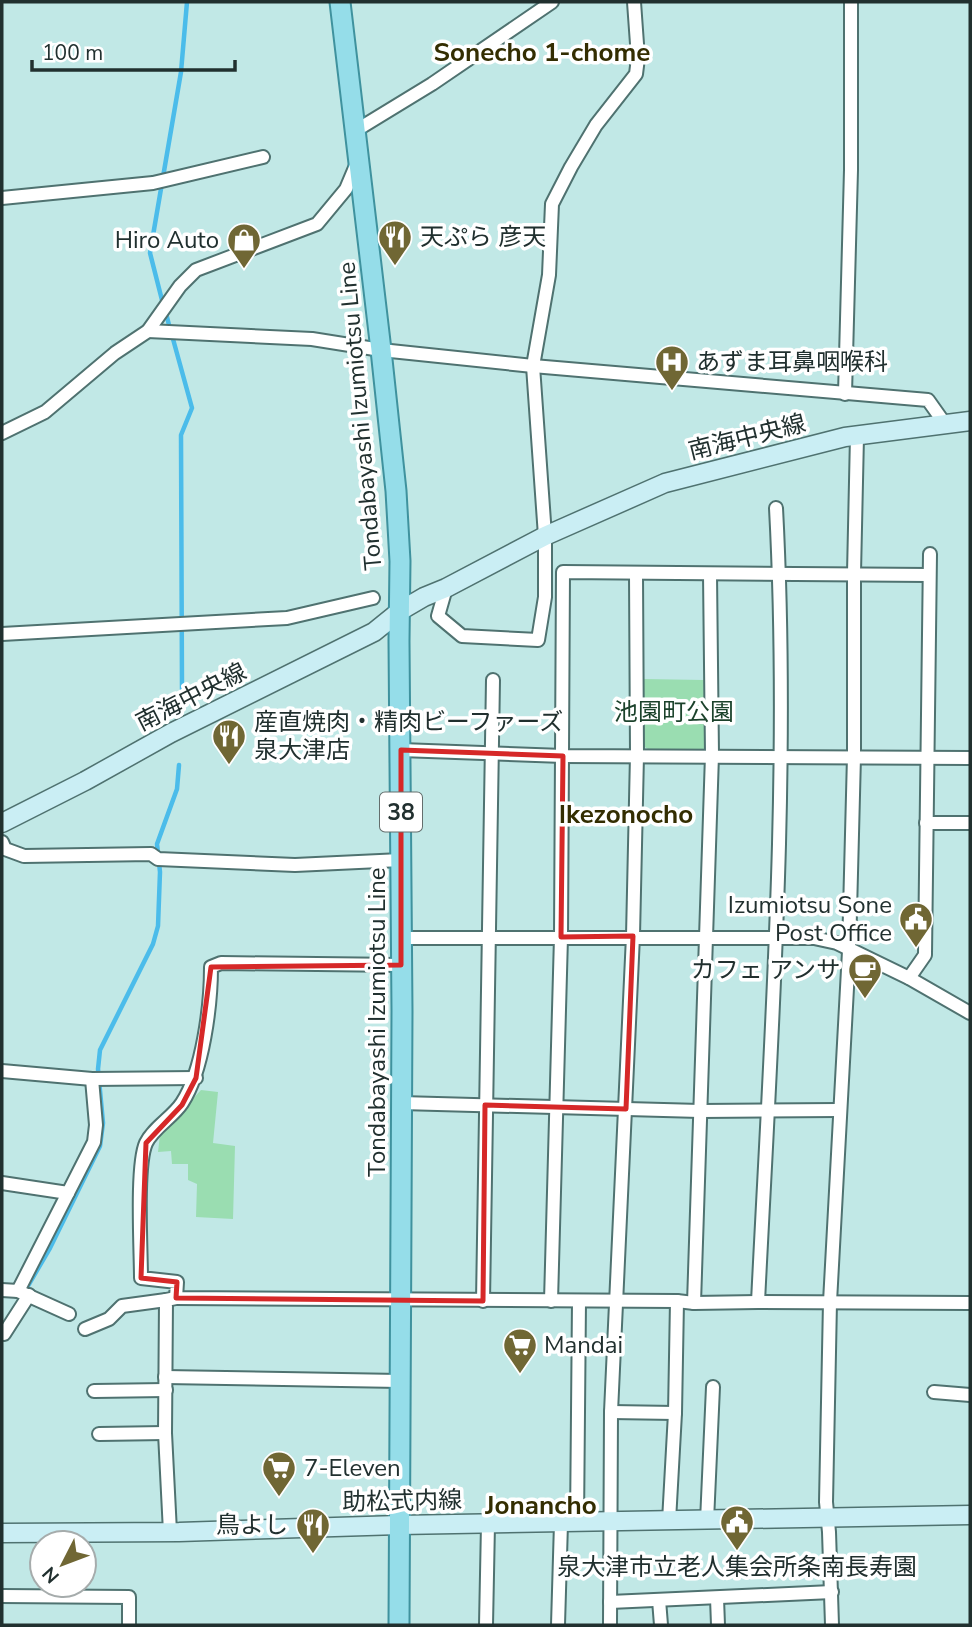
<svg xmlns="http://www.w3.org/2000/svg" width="972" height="1627" font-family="'Nunito Sans','Noto Sans JP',sans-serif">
<rect width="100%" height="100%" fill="#c1e8e6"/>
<!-- green -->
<g fill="#9addb1">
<path d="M643 679 704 680 707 744 703 750 648 749 643 746Z"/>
<path d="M201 1090 218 1092 213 1143 235 1146 233 1219 196 1217 197 1184 188 1180V1164H172L171 1151 158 1152 160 1135Z"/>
</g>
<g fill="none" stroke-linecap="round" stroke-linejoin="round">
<!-- stream -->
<g stroke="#4bbcea" stroke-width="4.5">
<path d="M163 304 150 253 181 72 187 2"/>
<path d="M167 317 170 329"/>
<path d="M173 339 192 408 181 435 182 689"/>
<path d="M25 1291 50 1248 100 1146 103 1123 98 1069 100 1050 153 944 158 926 160 872 157 844 177 789 179 765"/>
</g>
<!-- street casing -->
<g stroke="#4f7270" stroke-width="16">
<g id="street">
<path d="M355 131 432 84 552 2"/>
<path d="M2 198 153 183 263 157"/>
<path d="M148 331 312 339 381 350 533 366 928 400 945 424"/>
<path d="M845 394 851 170V2"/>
<path d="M2 433 45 412 115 353 148 331 180 286 196 270 317 224 346 189 357 163"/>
<path d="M446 588 438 616 462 636 538 640 545 597V536L533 366 549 275 552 204 571 167 596 125 636 74 638 58 634 2"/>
<path d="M2 634 287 618 373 598"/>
<path d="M401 750 563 756 970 758"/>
<path d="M926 823H970"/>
<path d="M2 842 5 849 24 856 151 854 158 859 295 865 401 860"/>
<path d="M400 938H814L837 943 909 978 970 1013"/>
<path d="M401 965 221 963 211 967C211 1005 203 1071 182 1103 173 1117 153 1128 146 1143 136 1165 141 1250 141 1278L177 1282 176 1298 677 1301 694 1303 758 1302 970 1303"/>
<path d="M909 978 925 955 930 554"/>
<path d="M2 1071 92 1079 196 1078"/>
<path d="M401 1103 700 1111 839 1110"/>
<path d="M2 1183 68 1193"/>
<path d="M2 1290 18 1291 69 1314"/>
<path d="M18 1291 94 1142 96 1125 92 1079"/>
<path d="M483 1301 493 680"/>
<path d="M551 1301 561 937 563 572 929 575"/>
<path d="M758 1302C771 1038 790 772 776 508"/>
<path d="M694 1303 712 755 710 574"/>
<path d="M85 1329 109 1319 122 1306 166 1300"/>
<path d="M4 1334 29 1295"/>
<path d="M165 1377 400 1381"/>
<path d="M94 1391 166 1390"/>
<path d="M934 1392 970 1395"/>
<path d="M611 1412 675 1413"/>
<path d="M99 1434 165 1433"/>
<path d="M669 1521 675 1413 677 1301"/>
<path d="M707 1521 713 1387"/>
<path d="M577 1523 579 1301"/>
<path d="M170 1532 165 1433 166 1300 176 1298"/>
<path d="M2 1596 129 1597V1625"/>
<path d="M717 1598 718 1625"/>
<path d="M659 1600 661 1625"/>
<path d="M610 1602 832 1592"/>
<path d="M486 1625 488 1524"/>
<path d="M558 1625 561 1523"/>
<path d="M610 1625 611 1412 633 936 637 755 636 574"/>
<path d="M832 1625 829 1532 826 1502 830 1302 849 951 854 756V573L857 436"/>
</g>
</g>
<!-- secondary casing -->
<g stroke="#4f7270" stroke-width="21">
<g id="secondary">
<path d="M2 823 85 781 171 733 374 632 400 611 424 597 446 588 545 536 665 483 845 437 970 421"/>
<path d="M2 1533 179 1532 399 1525 970 1515"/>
</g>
</g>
<!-- primary casing -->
<g stroke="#3f929e" stroke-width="23">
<path id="primary" d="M340 2 381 350 396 491 400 561 399 641 402 1011 399 1625"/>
</g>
<!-- street -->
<use href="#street" stroke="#fff" stroke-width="12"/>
<!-- secondary -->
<use href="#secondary" stroke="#caeef4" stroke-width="18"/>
<!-- primary -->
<use href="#primary" stroke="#95dde9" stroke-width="19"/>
</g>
<!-- marked area -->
<path fill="none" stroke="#d62828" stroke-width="5" stroke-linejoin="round" d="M401 750 563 756 561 937 633 936 626 1109 485 1105 483 1301 176 1298 177 1282 141 1278 146 1143 182 1105 196 1078 211 967 401 965Z"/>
<!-- icons -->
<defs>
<g id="restaurant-pin" transform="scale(1.75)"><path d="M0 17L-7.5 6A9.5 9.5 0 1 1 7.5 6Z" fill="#706734" stroke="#fff"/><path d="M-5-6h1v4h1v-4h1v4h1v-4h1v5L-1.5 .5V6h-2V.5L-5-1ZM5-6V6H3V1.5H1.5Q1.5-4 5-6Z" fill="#fff"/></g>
<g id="shop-pin" transform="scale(1.75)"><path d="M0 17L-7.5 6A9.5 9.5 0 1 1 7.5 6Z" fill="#706734" stroke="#fff"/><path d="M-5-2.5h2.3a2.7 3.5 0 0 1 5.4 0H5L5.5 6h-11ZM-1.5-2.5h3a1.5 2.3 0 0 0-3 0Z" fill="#fff"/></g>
<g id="hospital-pin" transform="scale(1.75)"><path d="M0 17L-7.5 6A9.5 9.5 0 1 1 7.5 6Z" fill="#706734" stroke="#fff"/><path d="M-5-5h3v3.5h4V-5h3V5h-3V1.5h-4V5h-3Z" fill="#fff"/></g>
<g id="civic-pin" transform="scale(1.75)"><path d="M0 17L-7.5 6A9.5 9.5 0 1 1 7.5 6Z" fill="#706734" stroke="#fff"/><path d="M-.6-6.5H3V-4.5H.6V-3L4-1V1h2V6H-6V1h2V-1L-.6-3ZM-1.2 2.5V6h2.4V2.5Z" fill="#fff"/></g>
<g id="cafe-pin" transform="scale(1.75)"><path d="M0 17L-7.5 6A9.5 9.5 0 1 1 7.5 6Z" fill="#706734" stroke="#fff"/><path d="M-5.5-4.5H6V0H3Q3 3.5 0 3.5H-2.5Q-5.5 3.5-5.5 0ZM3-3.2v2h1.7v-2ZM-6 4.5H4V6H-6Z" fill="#fff"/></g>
<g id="supermarket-pin" transform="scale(1.75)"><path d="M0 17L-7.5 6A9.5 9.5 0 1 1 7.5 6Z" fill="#706734" stroke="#fff"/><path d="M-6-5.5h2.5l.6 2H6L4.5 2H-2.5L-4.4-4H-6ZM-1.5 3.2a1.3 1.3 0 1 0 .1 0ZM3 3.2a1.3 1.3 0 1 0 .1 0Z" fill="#fff"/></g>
</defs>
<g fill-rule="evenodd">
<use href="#restaurant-pin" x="395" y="237"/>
<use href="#shop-pin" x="244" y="240"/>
<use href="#hospital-pin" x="672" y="362"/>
<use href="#restaurant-pin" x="229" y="736"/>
<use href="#civic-pin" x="916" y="919"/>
<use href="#cafe-pin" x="865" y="970"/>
<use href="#supermarket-pin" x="520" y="1345"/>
<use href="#supermarket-pin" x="279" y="1468"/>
<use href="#civic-pin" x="737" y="1522"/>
<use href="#restaurant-pin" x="313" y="1525"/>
</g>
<g text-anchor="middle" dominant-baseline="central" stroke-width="7" stroke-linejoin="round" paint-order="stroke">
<!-- shield labels -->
<rect fill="#fff" stroke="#646e6d" stroke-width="2" x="380" y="792.5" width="42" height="39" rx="5"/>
<g font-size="23" font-weight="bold" fill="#21302f">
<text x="401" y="812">38</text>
</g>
<!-- poi labels -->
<g font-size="24" fill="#21302f" stroke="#fff" text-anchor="start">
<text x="420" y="237">天ぷら 彦天</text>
<text x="219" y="240" text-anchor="end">Hiro Auto</text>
<text x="696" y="362">あずま耳鼻咽喉科</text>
<text x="254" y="722">産直焼肉・精肉ビーファーズ<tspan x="254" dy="28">泉大津店</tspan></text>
<text x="892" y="905" text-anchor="end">Izumiotsu Sone<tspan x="892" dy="28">Post Office</tspan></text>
<text x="840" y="970" text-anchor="end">カフェ アンサ</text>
<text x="544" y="1345">Mandai</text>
<text x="304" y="1468">7-Eleven</text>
<text x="288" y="1525" text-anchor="end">鳥よし</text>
<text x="737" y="1567" text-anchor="middle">泉大津市立老人集会所条南長寿園</text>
</g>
<!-- street labels -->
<g font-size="24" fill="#21302f" stroke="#fff">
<text transform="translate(360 416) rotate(-95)">Tondabayashi Izumiotsu Line</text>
<text transform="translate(747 437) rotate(-14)">南海中央線</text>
<text transform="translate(191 697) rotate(-27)">南海中央線</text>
<text transform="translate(377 1022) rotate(-90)">Tondabayashi Izumiotsu Line</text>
<text transform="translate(402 1501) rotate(-1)">助松式内線</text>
</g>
<!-- park labels -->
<g font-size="24" fill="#1b422b" stroke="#fff">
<text x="674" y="712">池園町公園</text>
</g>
<!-- neighbourhood labels -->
<g font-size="26" font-weight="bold" fill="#332d01" stroke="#fff">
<text x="542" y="52">Sonecho 1-chome</text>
<text x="626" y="814">Ikezonocho</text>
<text x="541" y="1505">Jonancho</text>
</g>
</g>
<!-- border -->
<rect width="972" height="1627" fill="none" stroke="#21302f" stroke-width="7"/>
<!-- north arrow -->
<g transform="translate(63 1564) rotate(228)"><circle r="33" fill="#ffffff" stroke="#a6acac" stroke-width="2"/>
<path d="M0-5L12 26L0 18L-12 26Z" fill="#706734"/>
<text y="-10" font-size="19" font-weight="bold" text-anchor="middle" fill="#21302f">N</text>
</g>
<!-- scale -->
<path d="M32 60v10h203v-10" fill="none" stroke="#21302f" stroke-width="3.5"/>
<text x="42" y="60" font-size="21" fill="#21302f" stroke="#ffffff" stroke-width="5" paint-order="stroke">100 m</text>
</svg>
